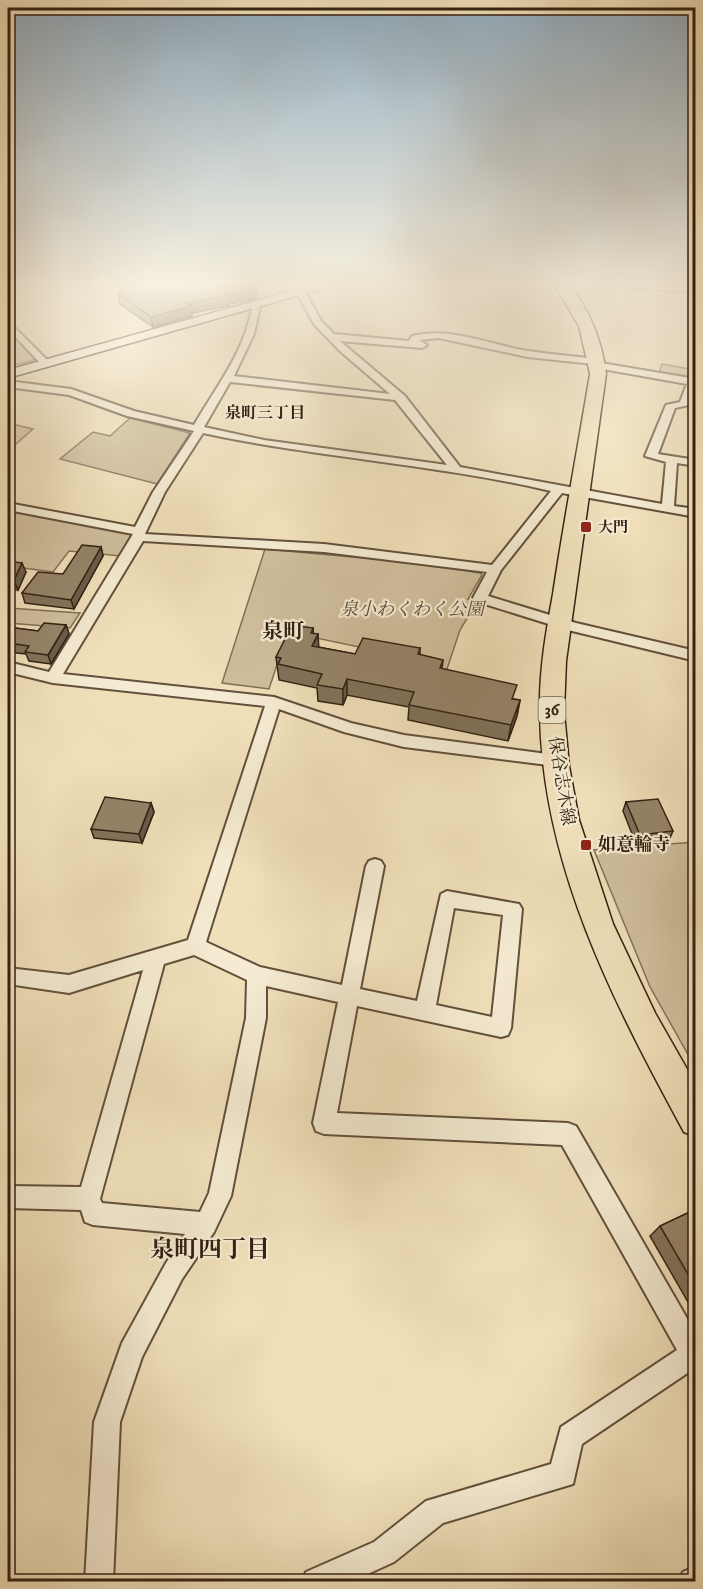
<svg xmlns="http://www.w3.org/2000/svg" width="703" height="1589" font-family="'IM FELL DW Pica','Noto Serif JP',serif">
<rect width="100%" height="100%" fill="#f0e0ba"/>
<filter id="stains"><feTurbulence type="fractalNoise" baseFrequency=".00333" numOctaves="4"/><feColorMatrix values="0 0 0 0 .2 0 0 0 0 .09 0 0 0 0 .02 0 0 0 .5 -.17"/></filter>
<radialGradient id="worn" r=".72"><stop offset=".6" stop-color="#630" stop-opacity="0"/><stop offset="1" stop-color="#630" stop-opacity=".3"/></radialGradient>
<!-- green -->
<g fill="#d0bf9d" stroke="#827058" stroke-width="1.5">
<path d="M8 327 37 359 8 367Z"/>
<path d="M662 364 695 370V379L659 373Z"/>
<path d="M130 418 190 433 157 484 60 459 93 432 110 436Z"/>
<path d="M8 423 33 429 8 451Z"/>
<path d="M8 510 129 532 133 538 121 556 69 551 53 572 8 566Z"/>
<path d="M265 549 418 563 480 573 482 575 468 599 477 602 460 630 446 672 426 661 288 632 269 689 222 683Z"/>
<path d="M8 608 80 613 70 628 8 623Z"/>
<path d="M695 842H696L695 1067 650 987 594 850Z"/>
</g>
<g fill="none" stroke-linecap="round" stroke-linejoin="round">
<!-- minor casing -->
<g stroke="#62503c" stroke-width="4">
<g id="minor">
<path d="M292 284H301L321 321 334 334 409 341 412 336C450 327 485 343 522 350 547 354 572 356 597 359L601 363 696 379V389L689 405 675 408 658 454 696 460V466L677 463 674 506 696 509V517L562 493 501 570 488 596 576 623 696 651V661L568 630 475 601 473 598 487 572 324 552 143 541 63 674 274 697 351 723 404 735 562 756 564 760 556 766 404 747 344 732 279 709 206 942 260 967 342 985 366 866 369 861 375 859 381 861 384 866 360 989 417 1001 441 894 447 891 519 904 522 909 511 1028 508 1035 501 1037 357 1006 337 1113 568 1123 576 1126 696 1334V1371L692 1370 582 1444 573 1484 443 1523 394 1562 350 1582H302L306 1572 374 1542 426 1501 551 1464 561 1427 677 1350 562 1145 324 1134 316 1131 313 1123 338 1002 266 986V1018L231 1196 214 1232 182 1279 142 1357 120 1422 113 1582H85L94 1422 122 1343 166 1263 185 1234 93 1225 85 1222 81 1210 8 1208V1186L81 1187 143 970 69 993 8 984V968L69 975 188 940 265 706 53 683 8 672V662L49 672 133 534 8 510V503L135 527 153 492 194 431 127 416 69 395 8 387V381L71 389 134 411 194 425C216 387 246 350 252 306L256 303 260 306 254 334 234 376 390 394 340 351 314 324ZM439 338 528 357 593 364 597 368 687 384 680 402 666 405 645 456 666 462 662 504 460 467 405 396 340 341 422 348 427 345 419 340ZM230 382 395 400 447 465 264 440 204 427ZM203 433C318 458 437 464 551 491L492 565 324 544 145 534 165 492ZM454 908 503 915 492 1017 436 1005ZM194 955 247 980 246 1018 209 1193 200 1212 102 1203 100 1199 164 964Z"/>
<path d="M594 284H691L692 288 684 292Z"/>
<path d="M8 321 48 361V365H42L8 329Z"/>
<path d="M696 1566V1582H679L683 1572Z"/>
</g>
</g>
<!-- secondary casing -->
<g stroke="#332012" stroke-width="3">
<path id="secondary" d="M316 284H338L8 378V370Z"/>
</g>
<!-- primary casing -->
<g stroke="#332012" stroke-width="3">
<path id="primary" d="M554 284H569C590 311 602 340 606 374L566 661 564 712 569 766 579 820 613 924 655 1013 696 1085V1137L684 1132C613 1001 541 863 540 711 539 672 546 632 553 594 564 520 578 447 590 374L579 326Z"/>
</g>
<!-- minor -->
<use href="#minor" fill="#f5ebd2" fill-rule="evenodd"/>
<!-- secondary -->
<use href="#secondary" fill="#f5ebd2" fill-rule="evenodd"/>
<!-- primary -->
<use href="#primary" fill="#f0e0ba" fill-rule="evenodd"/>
</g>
<!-- wall -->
<g fill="#80725a" stroke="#332012" stroke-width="1.5">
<path d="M118 293 258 298 228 304V306L192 313V316L153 327 120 304Z"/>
<path d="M101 547 103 556 74 609 25 603 22 593 63 574Z"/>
<path d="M8 561 26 572 18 590 8 589Z"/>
<path d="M66 625 69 634 51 664 29 661 26 654 8 652V627L38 631Z"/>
<path d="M313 628V634H318V647L355 654 420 648V655L443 660 442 669 514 699 520 700 517 716 508 741 408 720 409 707 347 695 343 705 318 701 317 688 279 680 276 657Z"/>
<path d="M626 802 673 831 669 840 636 844 623 811Z"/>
<path d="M151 803 154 812 142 843 94 838 91 829Z"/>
<path d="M696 1209V1316L650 1236 660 1226Z"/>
</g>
<!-- shaded-wall -->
<g fill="#685c4a" stroke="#332012" stroke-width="1.5">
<path d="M257 288 258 298 228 304V306L192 313V316L153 327 151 317 186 303Z"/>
<path d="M101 547 103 556 74 609 71 600Z"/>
<path d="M22 563 26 572 18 590 14 580Z"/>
<path d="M66 625 69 634 51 664 48 655Z"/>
<path d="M313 628 314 643 318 634 319 650 313 662 311 633Z"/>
<path d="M347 679V695L343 705V689Z"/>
<path d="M520 700 517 716 508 741 511 725Z"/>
<path d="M151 803 154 812 142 843 139 834Z"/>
</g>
<!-- building -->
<g fill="#958469" stroke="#332012" stroke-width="1.5">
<path d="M125 284H255L257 288 225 294 227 296 186 303 191 306 151 317 118 293Z"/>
<path d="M82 545 101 547 71 600 22 593 38 572 63 574Z"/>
<path d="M8 561 22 563 14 580H8Z"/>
<path d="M44 623 66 625 48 655 25 652 29 646 8 643V627L38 631Z"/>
<path d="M292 625 313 628 311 633 318 634 312 646 355 654 363 638 420 648 418 654 443 660 440 668 517 685 512 699 520 700 511 725 409 705 414 692 347 679 343 689 317 685 322 674 278 664 281 658 276 657Z"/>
<path d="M105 797 151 803 139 834 91 829Z"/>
<path d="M658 799 673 831 640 835 626 802Z"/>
<path d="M696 1209V1288L660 1226Z"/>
</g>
<!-- sky -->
<linearGradient id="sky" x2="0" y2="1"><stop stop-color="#91acbf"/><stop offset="0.56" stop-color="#f8f1e0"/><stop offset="1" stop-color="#f8f1e0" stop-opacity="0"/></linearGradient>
<rect width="703" height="507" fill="url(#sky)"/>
<!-- markers -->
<g fill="#8f2418" stroke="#f5ebd2" stroke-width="2">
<rect x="580" y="521" width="12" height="12" rx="3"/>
<rect x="580" y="839" width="12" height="12" rx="3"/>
</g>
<g text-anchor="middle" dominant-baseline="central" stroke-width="4.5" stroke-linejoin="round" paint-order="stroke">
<!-- far-poi labels -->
<g font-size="15" font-weight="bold" fill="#332012" stroke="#f5ebd2" text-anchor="start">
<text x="598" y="527">大門</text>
</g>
<!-- far-neighbourhood labels -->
<g font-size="16" font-weight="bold" fill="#332012" stroke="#f5ebd2">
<text x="265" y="413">泉町三丁目</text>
</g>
<!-- shield labels -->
<rect fill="#f5ebd2" stroke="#6d5d4c" stroke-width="1.5" x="538.5" y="697" width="27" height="26" rx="4.5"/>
<g font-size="16" font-weight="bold" fill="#332012">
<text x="552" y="710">36</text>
</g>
<!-- park labels -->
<g font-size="18" font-style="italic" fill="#5a4835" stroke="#f5ebd2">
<text x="412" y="610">泉小わくわく公園</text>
</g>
<!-- street labels -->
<g font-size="18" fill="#332012" stroke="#f5ebd2">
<text transform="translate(561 781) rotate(81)">保谷志木線</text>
</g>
<!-- poi labels -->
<g font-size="18" font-weight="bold" fill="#332012" stroke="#f5ebd2" text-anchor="start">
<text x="598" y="845">如意輪寺</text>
</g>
<!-- quarter labels -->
<g font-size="21" font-weight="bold" fill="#332012" stroke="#f5ebd2">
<text x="283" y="632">泉町</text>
</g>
<!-- near-neighbourhood labels -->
<g font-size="24" font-weight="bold" fill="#332012" stroke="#f5ebd2">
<text x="210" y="1250">泉町四丁目</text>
</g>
</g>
<!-- margin -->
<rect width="703" height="1589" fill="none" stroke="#f0e0ba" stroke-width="30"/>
<rect x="9" y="9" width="685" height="1571" fill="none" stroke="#332012" stroke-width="3"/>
<rect x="15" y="15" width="673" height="1559" fill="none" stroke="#332012" stroke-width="1.5"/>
<rect width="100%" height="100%" filter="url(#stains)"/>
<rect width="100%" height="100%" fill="url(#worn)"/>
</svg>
